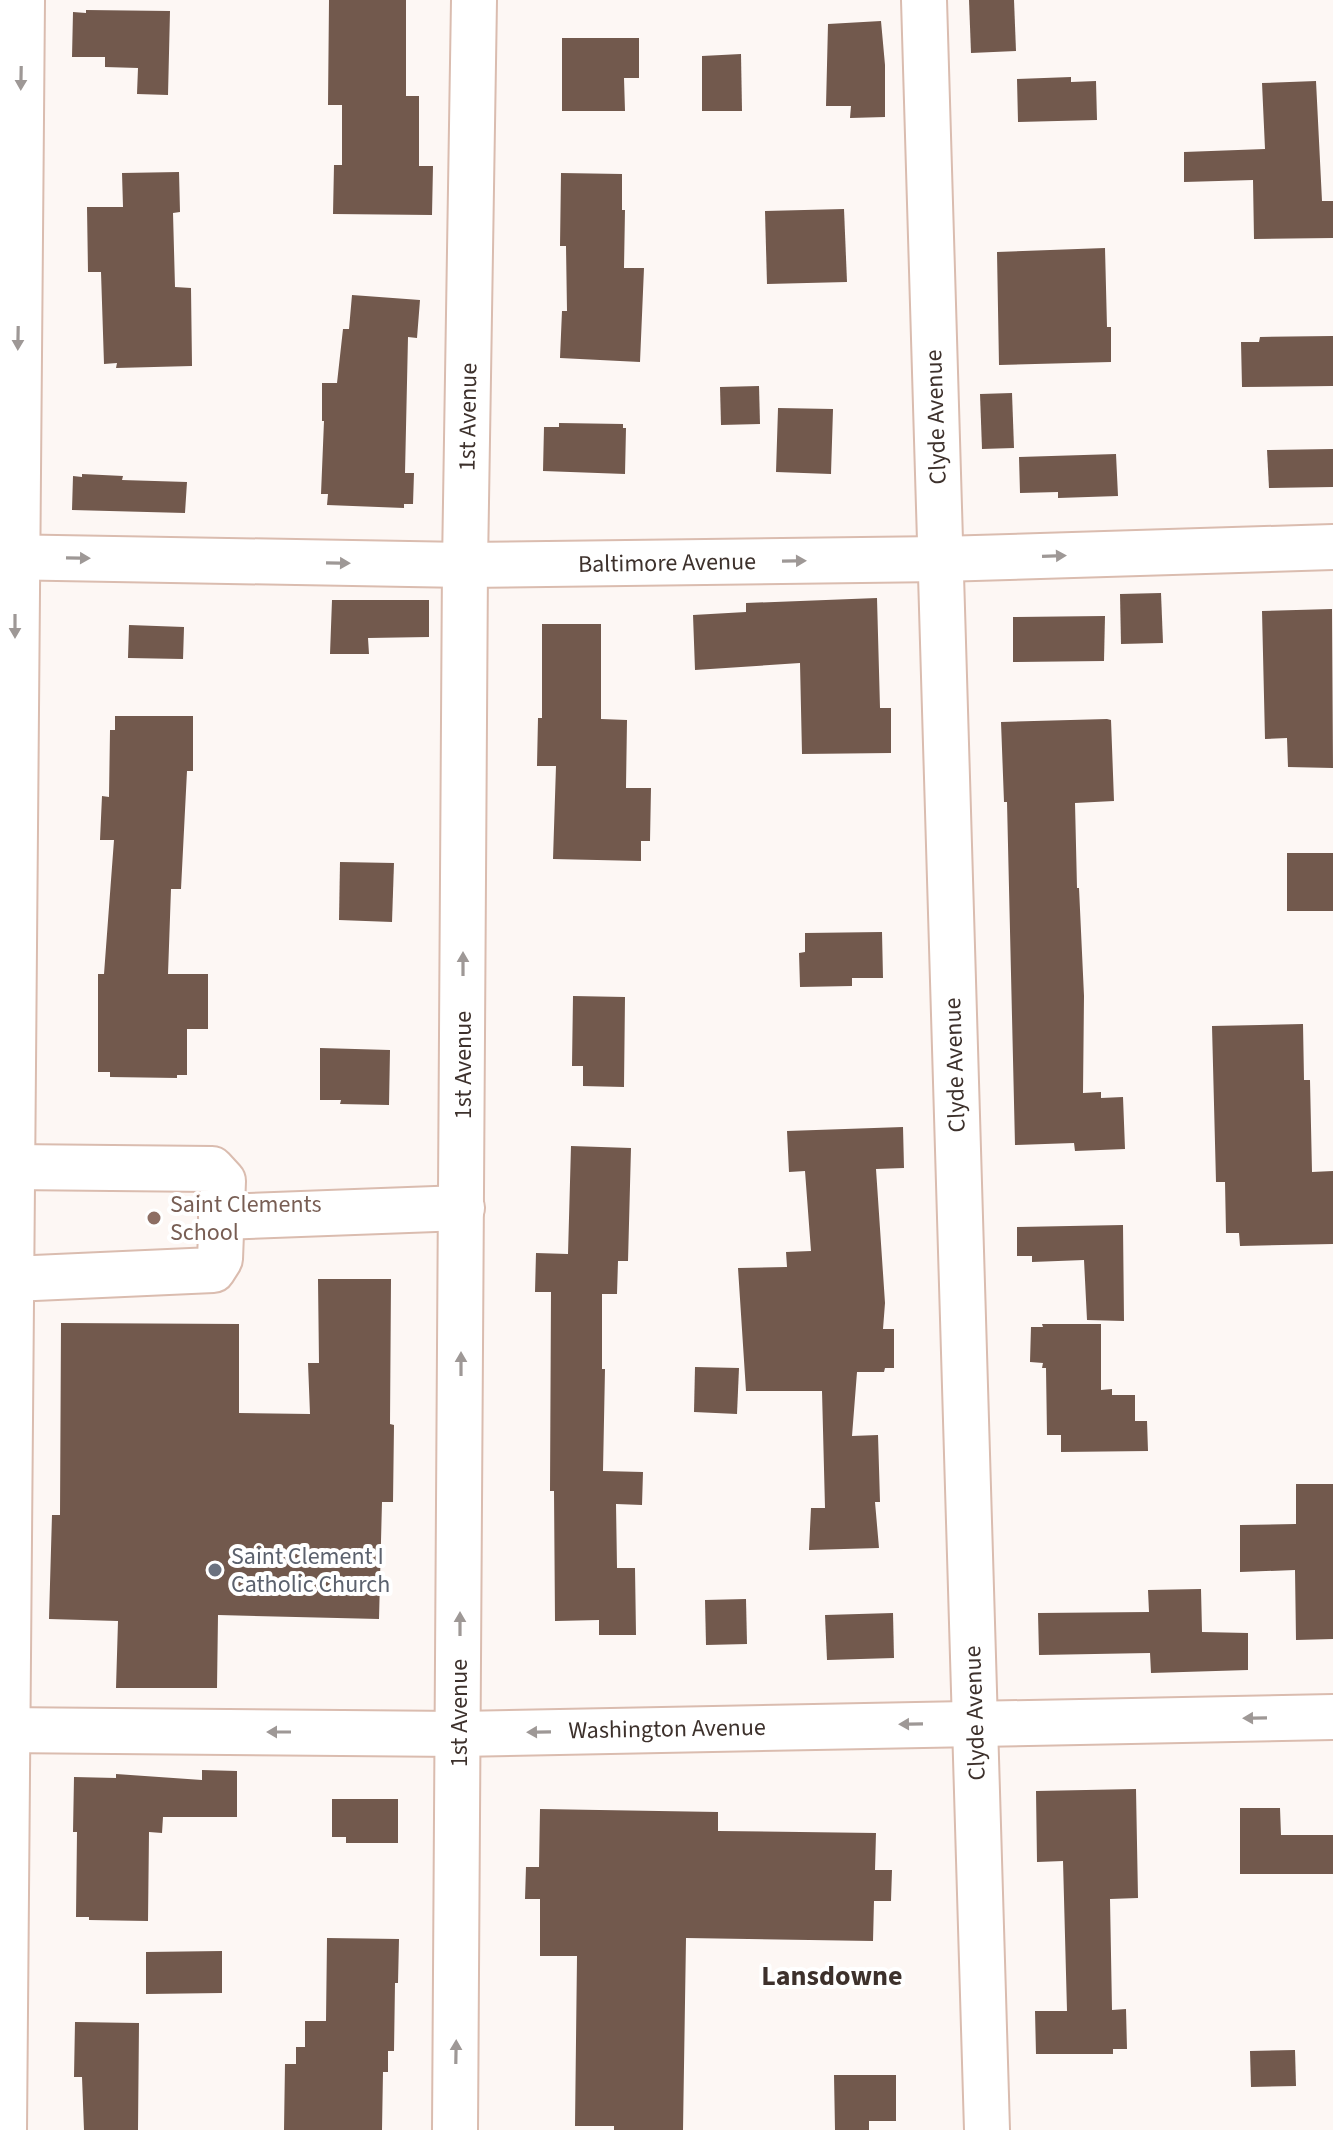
<svg xmlns="http://www.w3.org/2000/svg" width="1333" height="2130" font-family="'Source Sans 3',sans-serif">
<rect width="100%" height="100%" fill="#fdf7f4"/>
<!-- building -->
<g fill="#72594d">
<path d="M329 0H406V96H419V166H433L432 215 333 214 334 165H342V105H328Z"/>
<path d="M969 0H1014L1016 51 971 53Z"/>
<path d="M86 10 170 11 168 95 137 94 138 68 105 67V57H72L73 12 86 13Z"/>
<path d="M881 21 885 65V117L850 118 851 106H826L828 24Z"/>
<path d="M562 38H639V78H624L625 111H562Z"/>
<path d="M741 54 742 111H702V56Z"/>
<path d="M1071 77V82L1096 81 1097 120 1018 122 1017 79Z"/>
<path d="M1316 81 1322 201H1333V238L1254 239 1253 180 1184 182V152L1265 149 1262 83Z"/>
<path d="M179 172 180 212 173 213 175 287 191 288 192 366 116 368 117 363 104 364 101 272H88L87 207H123L122 173Z"/>
<path d="M561 173 622 174V210H625L624 268H644L640 362 560 358 562 311H567L566 246H560Z"/>
<path d="M844 209 847 282 767 284 765 211Z"/>
<path d="M1105 248 1107 327H1111V362L999 365 997 252Z"/>
<path d="M352 295 420 300 417 338 408 337 405 473H414L413 504H404V508L327 505 328 494H321L324 421H322V383H337L343 329H349Z"/>
<path d="M1333 336V386L1242 387 1241 342H1259L1260 337Z"/>
<path d="M759 386 760 424 721 425 720 387Z"/>
<path d="M1012 393 1014 448 982 449 980 394Z"/>
<path d="M778 408 833 409 831 474 776 472Z"/>
<path d="M559 423 623 424V428H626L625 474 543 471 544 427H559Z"/>
<path d="M1333 449V487L1269 488 1267 450Z"/>
<path d="M1116 454 1118 496 1058 498V492L1020 493 1019 457Z"/>
<path d="M82 474 123 476 122 480 187 482 185 513 72 510 73 476 82 477Z"/>
<path d="M1161 593 1163 643 1121 644 1120 594Z"/>
<path d="M877 598 880 708H891V753L802 754 800 663 695 670 693 615 746 612V603Z"/>
<path d="M332 600H429V637L368 638 369 654H330Z"/>
<path d="M1332 609 1333 768 1288 767 1287 738 1265 739 1262 611Z"/>
<path d="M1105 616 1104 661 1013 662V617Z"/>
<path d="M542 624H601V719L627 720 626 788H651L650 841H641V861L553 859 556 766H537L538 718H542Z"/>
<path d="M129 625 184 627 183 659 128 658Z"/>
<path d="M115 716H193V771H187L181 889H171L168 974H208V1029H187V1075H177V1078L110 1077V1072H98V974H104L114 840H100L102 796 109 797 110 730H115Z"/>
<path d="M1107 719 1111 720 1114 801 1075 803 1077 888H1079L1084 996 1083 1093 1101 1092V1098L1123 1097 1125 1149 1075 1151 1074 1143 1015 1145 1007 802H1004L1001 722Z"/>
<rect x="1287" y="853" width="46" height="58"/>
<path d="M340 862 394 863 392 922 339 920Z"/>
<path d="M882 932 883 978H852V986L800 987 799 953 805 952V933Z"/>
<path d="M573 996 625 997 624 1087 583 1086V1066H572Z"/>
<path d="M1303 1024 1304 1080H1310L1312 1172 1333 1171V1244L1240 1246 1239 1233H1226L1225 1182H1216L1212 1026Z"/>
<path d="M320 1048 390 1050 389 1105 340 1104 341 1100H320Z"/>
<path d="M903 1127 904 1168 876 1169 885 1303 883 1329H894V1368H885L884 1372H857L852 1436 878 1435 880 1502H875L879 1548 809 1550 811 1508H825L822 1391H746L738 1268 787 1267 786 1252 811 1251 805 1171 789 1172 787 1131Z"/>
<path d="M571 1146 631 1148 628 1261H618L617 1294H602V1369H605L603 1471 643 1472 642 1505 616 1504 617 1568H635L636 1635H599V1620L555 1621 554 1491H550L551 1292H535L536 1253 568 1254Z"/>
<path d="M1123 1225 1124 1321 1087 1320 1084 1260 1032 1262V1256H1017V1227Z"/>
<path d="M318 1279H391L390 1424 394 1425 393 1502H382L379 1619 218 1615 217 1688H116L118 1621 49 1619 52 1515H60L61 1323 239 1324V1413L310 1414 308 1363H319Z"/>
<path d="M1042 1324H1101V1390L1112 1389V1395H1135V1421H1147L1148 1451 1061 1452V1435H1047L1046 1368H1042L1043 1363 1030 1362 1031 1327H1043Z"/>
<path d="M695 1367 739 1368 737 1414 694 1412Z"/>
<path d="M1296 1484H1333V1639L1296 1640 1295 1570 1240 1572V1525L1296 1524Z"/>
<path d="M1201 1589 1202 1632 1248 1633V1670L1151 1673 1150 1653 1039 1655 1038 1613 1149 1612 1148 1590Z"/>
<path d="M746 1599 747 1644 706 1645 705 1600Z"/>
<path d="M893 1613 894 1658 827 1660 825 1615Z"/>
<path d="M202 1770 237 1771V1817H163L162 1833 149 1832 148 1921 89 1920V1917H76L77 1832H73L74 1777 116 1778V1774L202 1780Z"/>
<path d="M1136 1789 1138 1898 1110 1899 1112 2010 1126 2009 1127 2049H1113V2054H1036L1035 2011H1067L1063 1861 1037 1862 1036 1791Z"/>
<path d="M332 1799H398V1843H346V1837H332Z"/>
<path d="M1240 1808H1280L1281 1835H1333V1874H1240Z"/>
<path d="M540 1809 718 1812V1831L876 1833 875 1870H892L891 1901H874L873 1941 686 1938 683 2130H614V2126H575L577 1956H540V1899H525L526 1867H539Z"/>
<path d="M327 1938 399 1939 398 1983H395L394 2051H388V2072H383L382 2130H284L285 2064H296V2047H305V2021H326Z"/>
<path d="M222 1951V1993L146 1994V1952Z"/>
<path d="M75 2022 139 2023 138 2130H84L82 2077H74Z"/>
<path d="M1295 2050 1296 2086 1251 2087 1250 2051Z"/>
<path d="M834 2075H896V2121H869V2130H835Z"/>
</g>
<g fill="none" stroke-linecap="round" stroke-linejoin="round">
<!-- minor casing -->
<g stroke="#dabcaf" stroke-width="48">
<g id="minor">
<path d="M924 0 987 2130"/>
<path d="M0 557 465 565 941 559 1333 547"/>
<path d="M221 1217 462 1208"/>
<path d="M12 1279 213 1270 220 1259 223 1181 212 1169 12 1167"/>
<path d="M0 1730 459 1734 1333 1717"/>
<path d="M4 2130 22 0"/>
<path d="M455 2130 465 565 474 0"/>
</g>
</g>
<!-- minor -->
<use href="#minor" stroke="#fff" stroke-width="44"/>
</g>
<!-- one-way arrows -->
<defs><path id="oneway-solid" d="M-6-.8H1V-3.2L6.5 0L1 3.2V.8H-6Z" transform="scale(2)"/></defs>
<g fill="#9e9896">
<use href="#oneway-solid" transform="translate(21 78) rotate(91)"/>
<use href="#oneway-solid" transform="translate(18 338) rotate(91)"/>
<use href="#oneway-solid" transform="translate(1054 556) rotate(-2)"/>
<use href="#oneway-solid" transform="translate(78 558) rotate(1)"/>
<use href="#oneway-solid" transform="translate(794 561) rotate(-1)"/>
<use href="#oneway-solid" transform="translate(338 563) rotate(1)"/>
<use href="#oneway-solid" transform="translate(15 626) rotate(90)"/>
<use href="#oneway-solid" transform="translate(463 964) rotate(-90)"/>
<use href="#oneway-solid" transform="translate(461 1364) rotate(-90)"/>
<use href="#oneway-solid" transform="translate(460 1624) rotate(-90)"/>
<use href="#oneway-solid" transform="translate(1255 1718) rotate(179)"/>
<use href="#oneway-solid" transform="translate(911 1724) rotate(179)"/>
<use href="#oneway-solid" transform="translate(279 1732) rotate(-180)"/>
<use href="#oneway-solid" transform="translate(539 1732) rotate(179)"/>
<use href="#oneway-solid" transform="translate(456 2052) rotate(-89)"/>
</g>
<!-- markers -->
<circle fill="#8d6e63" stroke="#fff" stroke-width="3" cx="154" cy="1218" r="8"/>
<circle fill="#6b7280" stroke="#fff" stroke-width="3" cx="215" cy="1570" r="8"/>
<g text-anchor="middle" dominant-baseline="central" stroke-width="8" stroke-linejoin="round" paint-order="stroke">
<!-- street labels -->
<g font-size="24" fill="#3d312c" stroke="#fff">
<text transform="translate(468 417) rotate(-89)">1st Avenue</text>
<text transform="translate(936 417) rotate(-92)">Clyde Avenue</text>
<text transform="translate(667 563) rotate(-1)">Baltimore Avenue</text>
<text transform="translate(463 1065) rotate(-90)">1st Avenue</text>
<text transform="translate(955 1065) rotate(-92)">Clyde Avenue</text>
<text transform="translate(459 1713) rotate(-90)">1st Avenue</text>
<text transform="translate(975 1713) rotate(-92)">Clyde Avenue</text>
<text transform="translate(667 1729) rotate(-1)">Washington Avenue</text>
</g>
<!-- education labels -->
<g font-size="24" fill="#785e54" stroke="#fff" text-anchor="start">
<text x="170" y="1204">Saint Clements<tspan x="170" dy="28">School</tspan></text>
</g>
<!-- worship labels -->
<g font-size="24" fill="#5b616d" stroke="#fff" text-anchor="start">
<text x="231" y="1556">Saint Clement I<tspan x="231" dy="28">Catholic Church</tspan></text>
</g>
<!-- quarter labels -->
<g font-size="28" font-weight="bold" fill="#3d312c" stroke="#fff">
<text x="832" y="1976">Lansdowne</text>
</g>
</g>
</svg>
